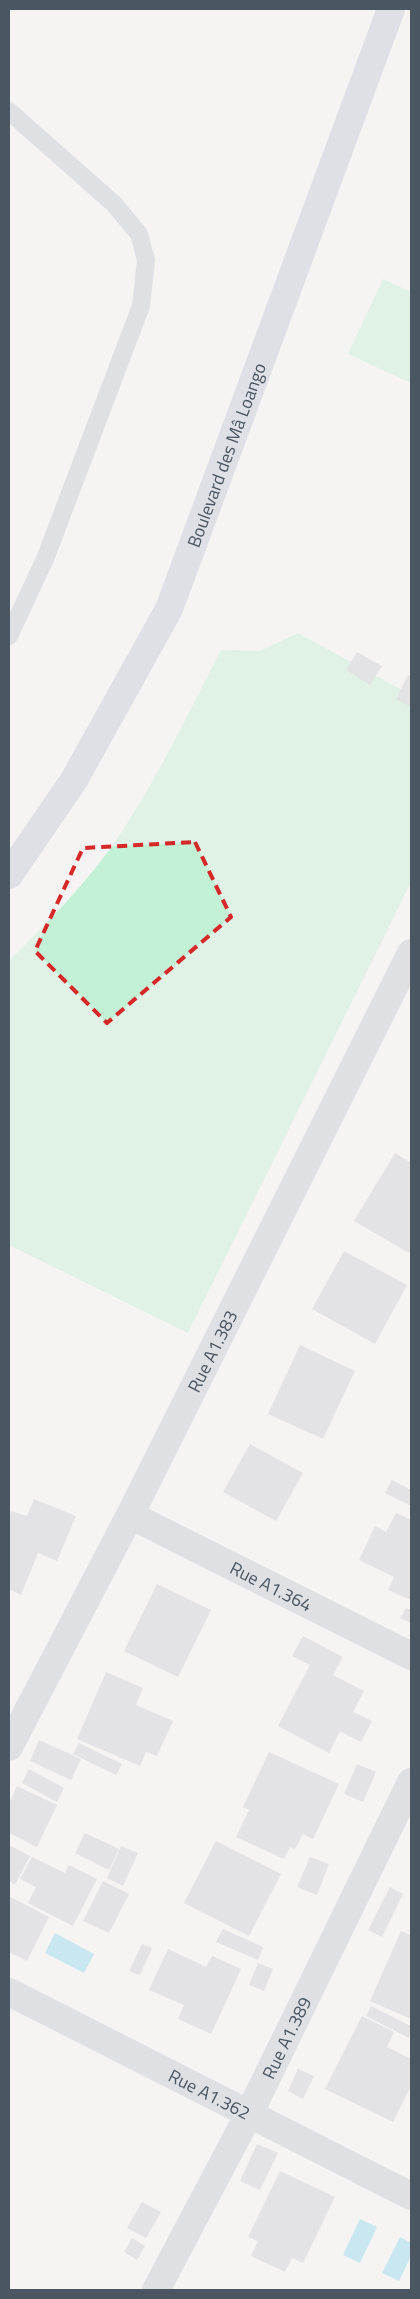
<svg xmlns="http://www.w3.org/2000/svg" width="420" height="2299" font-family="'Titillium Web',sans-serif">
<rect width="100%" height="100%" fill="#f5f3f3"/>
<!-- green -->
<g fill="#c3f1d5">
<path d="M383 279 411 292V383L348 354Z"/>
<path d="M298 633 411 695V882L188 1333 9 1245V961C49 921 89 881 121 833 159 775 189 712 221 650L260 651Z"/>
</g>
<!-- water -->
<g fill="#90daee">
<path d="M55 1933 94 1954 84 1973 45 1953Z"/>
<path d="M360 2219 377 2227 360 2263 343 2255Z"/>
<path d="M400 2237 411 2243V2256L399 2281 382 2273Z"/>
</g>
<!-- building -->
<g fill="#cdcfd5">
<path d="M357 652 382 666 370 685 346 670Z"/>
<path d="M408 675 411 676V707L396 699Z"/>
<path d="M395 1153 411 1163V1250L409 1253 354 1221Z"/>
<path d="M344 1251 407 1285 375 1344 312 1309Z"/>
<path d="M300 1345 355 1371 323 1439 268 1414Z"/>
<path d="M250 1444 303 1473 276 1521 223 1492Z"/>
<path d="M392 1480 411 1490V1506L385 1493Z"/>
<path d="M34 1499 76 1516 57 1561 38 1553 21 1595 9 1589V1516L11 1511 27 1516Z"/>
<path d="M396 1513 411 1520V1600L388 1590 394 1577 359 1560 375 1526 386 1532Z"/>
<path d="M157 1584 211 1610 178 1677 124 1651Z"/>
<path d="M406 1608 411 1610V1623L400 1618Z"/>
<path d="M303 1636 343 1657 333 1675 364 1691 353 1712 372 1721 361 1742 340 1731 329 1753 278 1726 310 1665 292 1656Z"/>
<path d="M106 1672 143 1688 136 1705 173 1721 157 1756 146 1752 140 1766 77 1739Z"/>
<path d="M39 1740 81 1759 71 1780 30 1761Z"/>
<path d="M79 1743 122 1764 116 1775 73 1754Z"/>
<path d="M269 1752 339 1784 313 1839 303 1834 295 1849 290 1847 284 1859 236 1837 249 1810 243 1807Z"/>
<path d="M357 1764 376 1772 363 1802 344 1794Z"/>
<path d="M29 1769 64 1788 57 1802 22 1783Z"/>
<path d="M17 1786 57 1805 37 1847 9 1833V1804Z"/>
<path d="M85 1833 119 1849 109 1870 75 1853Z"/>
<path d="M216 1841 281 1874 249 1936 184 1903Z"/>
<path d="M9 1845 30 1856 15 1885 9 1881Z"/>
<path d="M121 1846 138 1853 123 1886 107 1878Z"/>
<path d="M32 1857 65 1873 69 1865 97 1879 73 1926 28 1903 36 1887 20 1879Z"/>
<path d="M310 1857 329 1864 317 1895 297 1887Z"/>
<path d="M103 1881 129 1894 109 1933 83 1921Z"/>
<path d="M390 1887 403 1894 382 1937 368 1930Z"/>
<path d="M9 1896 49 1917 27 1961 9 1952Z"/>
<path d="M223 1929 263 1947 258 1960 216 1942Z"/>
<path d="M401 1931 411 1935V2019L370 2001Z"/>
<path d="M142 1944 152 1948 140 1975 129 1971Z"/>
<path d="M168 1949 206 1967 212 1956 241 1969 211 2034 178 2019 184 2005 149 1990Z"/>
<path d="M258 1963 273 1969 264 1991 249 1985Z"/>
<path d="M371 2006 411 2026 409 2038 366 2016Z"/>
<path d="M362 2016 394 2032 387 2047 411 2059V2086L393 2122 325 2089Z"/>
<path d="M298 2069 314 2076 303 2099 288 2091Z"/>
<path d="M257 2144 278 2153 260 2190 240 2181Z"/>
<path d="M280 2171 335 2197 303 2263 292 2258 285 2272 251 2256 258 2241 248 2237Z"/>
<path d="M142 2202 161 2212 146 2238 127 2228Z"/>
<path d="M132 2238 145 2246 137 2260 124 2252Z"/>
</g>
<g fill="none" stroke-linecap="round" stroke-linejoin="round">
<!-- lane -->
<path stroke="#c1cad2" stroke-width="18" d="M9 111 114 204 139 234 146 260 141 306 45 559 9 636"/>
<!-- street -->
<g stroke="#c1cad2" stroke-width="28">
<path id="s1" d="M130 1515 411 1656"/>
<path id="s2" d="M9 1747 130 1515 411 953"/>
<path id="s3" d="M9 1992 411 2196"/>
<path id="s4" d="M156 2290 249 2114 411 1782"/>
</g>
<!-- secondary -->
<path stroke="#c1cbd6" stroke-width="28" id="s5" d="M9 875 74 780 169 609 391 9"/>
</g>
<!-- marked area -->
<path d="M0 0H420V2299H0ZM195 842 231 917 107 1023 35 951 83 848Z" fill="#f5f3f3" fill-opacity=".55" fill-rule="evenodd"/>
<path fill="none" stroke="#d62828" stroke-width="4" stroke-dasharray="10 6" stroke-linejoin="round" d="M195 842 231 917 107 1023 35 951 83 848Z"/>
<g text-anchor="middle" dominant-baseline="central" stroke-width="4" stroke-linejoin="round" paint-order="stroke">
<!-- street labels -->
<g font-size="18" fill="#4a5661" stroke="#fff">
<text stroke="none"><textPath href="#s5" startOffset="475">Boulevard des Mâ Loango</textPath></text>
<text stroke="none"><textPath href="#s2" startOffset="445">Rue A1.383</textPath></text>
<text stroke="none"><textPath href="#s1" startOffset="158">Rue A1.364</textPath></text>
<text stroke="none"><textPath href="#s4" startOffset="284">Rue A1.389</textPath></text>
<text stroke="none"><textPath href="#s3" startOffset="225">Rue A1.362</textPath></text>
</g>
</g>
<!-- border -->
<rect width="420" height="2299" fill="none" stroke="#4a5661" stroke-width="20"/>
</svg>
